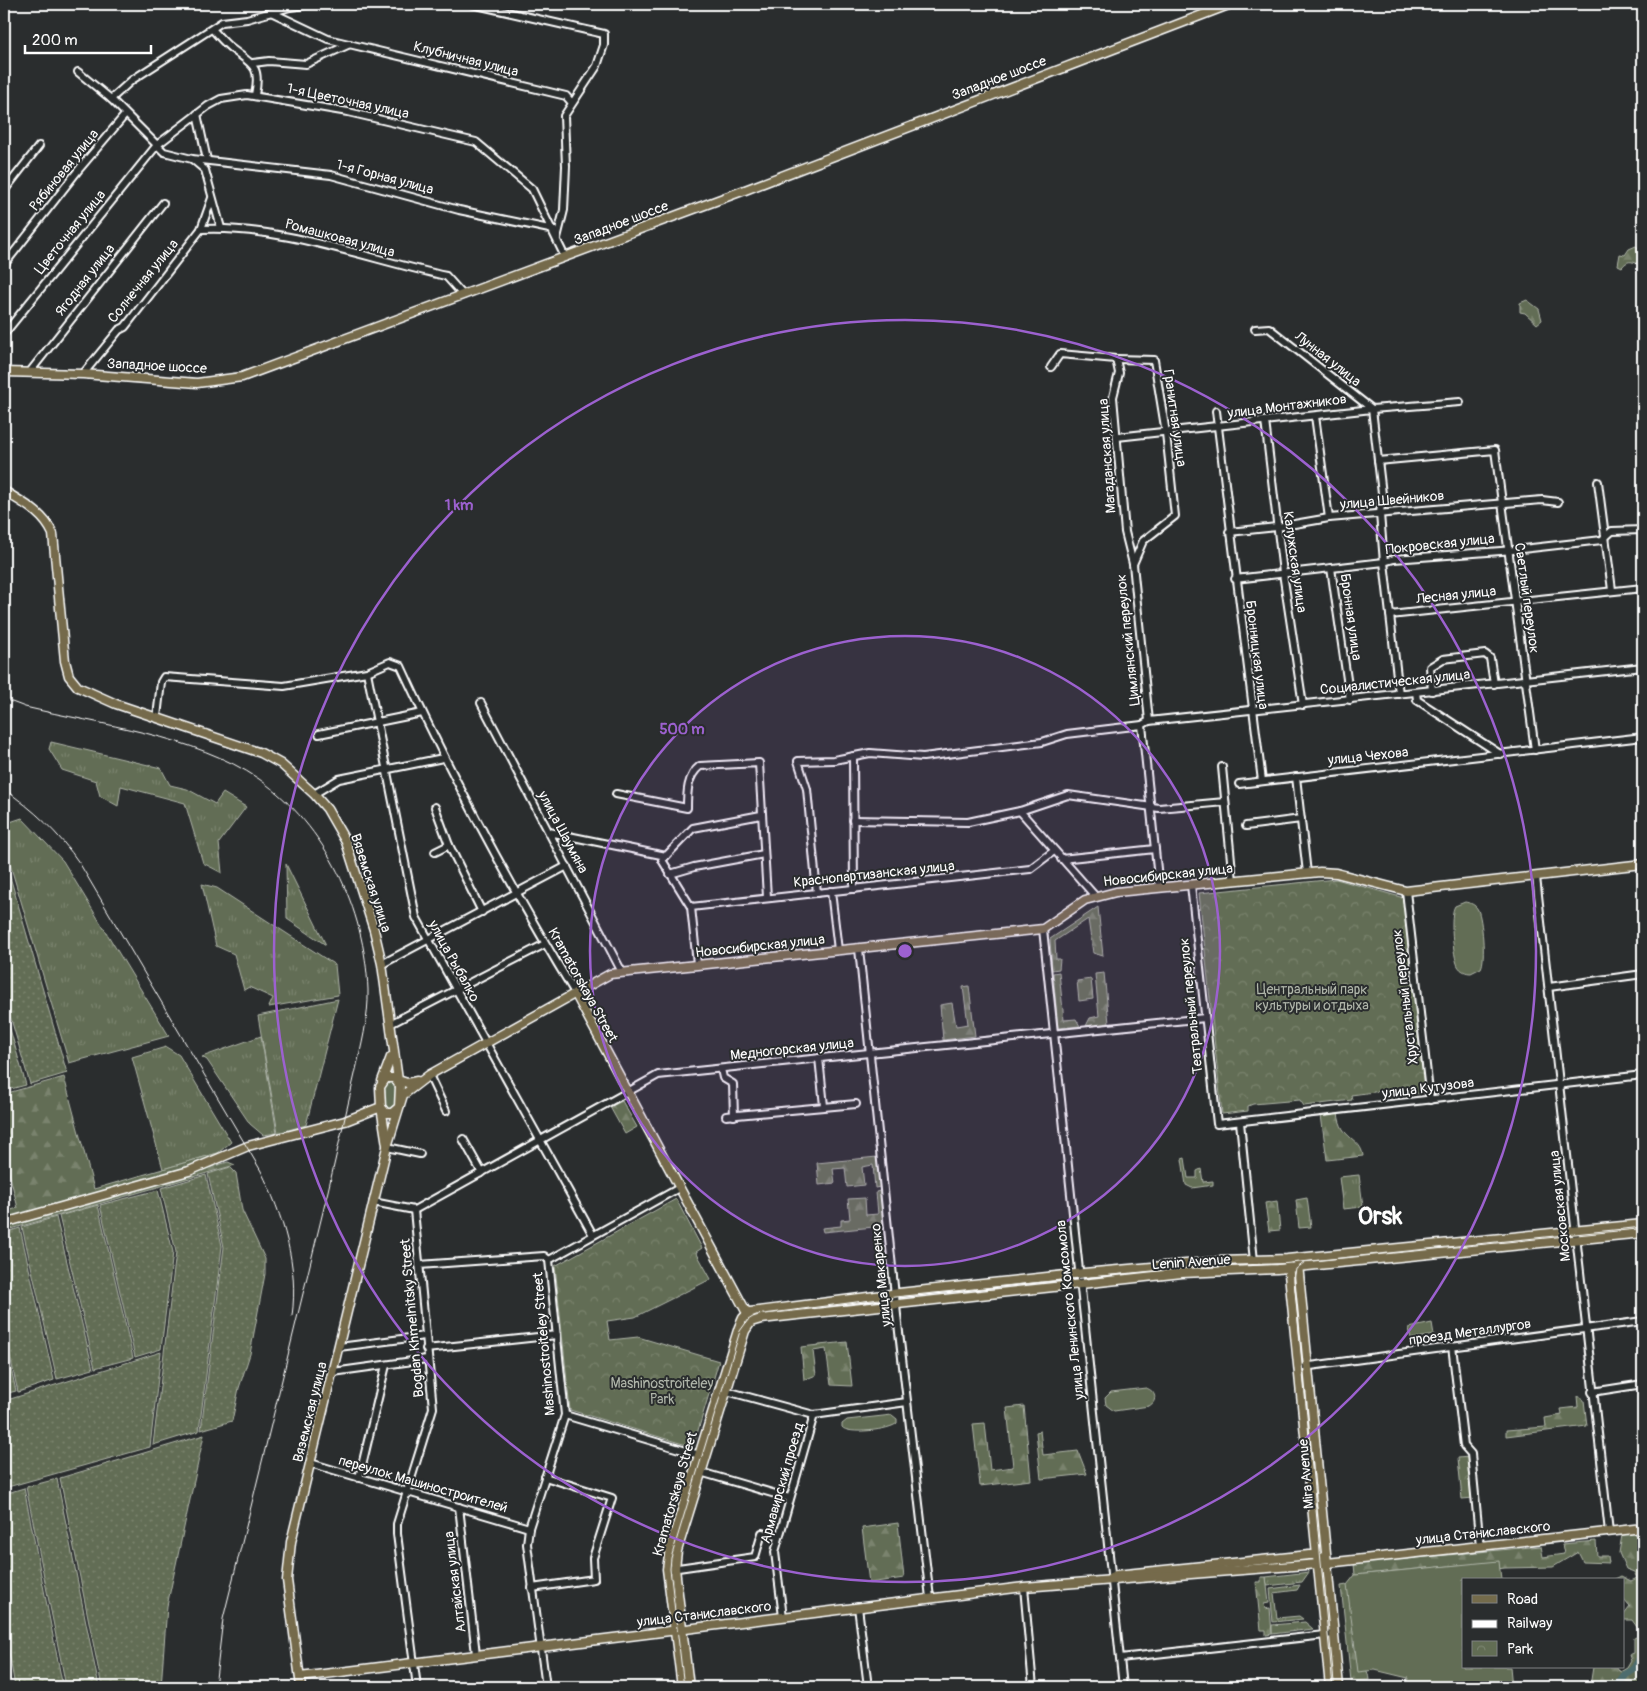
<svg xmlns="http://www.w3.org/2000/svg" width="1647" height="1691" font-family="Pangolin,sans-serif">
<defs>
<pattern id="grass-tufts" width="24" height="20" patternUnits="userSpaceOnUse" patternTransform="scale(1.25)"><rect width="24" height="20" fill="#626d54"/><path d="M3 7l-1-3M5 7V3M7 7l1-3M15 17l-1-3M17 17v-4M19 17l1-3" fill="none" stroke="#7a836e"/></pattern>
<pattern id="forest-firs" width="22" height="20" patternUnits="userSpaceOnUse" patternTransform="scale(1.25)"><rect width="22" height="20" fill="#626d54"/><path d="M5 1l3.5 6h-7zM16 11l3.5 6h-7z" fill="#7a836e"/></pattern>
<pattern id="park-crowns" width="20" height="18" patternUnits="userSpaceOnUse" patternTransform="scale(1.25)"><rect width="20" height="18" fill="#626d54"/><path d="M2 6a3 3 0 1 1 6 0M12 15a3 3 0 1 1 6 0" fill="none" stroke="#7a836e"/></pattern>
<pattern id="garden-dots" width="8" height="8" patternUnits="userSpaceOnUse" patternTransform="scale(1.25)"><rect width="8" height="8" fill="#626d54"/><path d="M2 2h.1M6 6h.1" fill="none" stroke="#7a836e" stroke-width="1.8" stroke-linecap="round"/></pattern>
</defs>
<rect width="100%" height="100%" fill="#2a2d2e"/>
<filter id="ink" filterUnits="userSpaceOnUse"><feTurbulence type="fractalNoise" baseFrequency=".02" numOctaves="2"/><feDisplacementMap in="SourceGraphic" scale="10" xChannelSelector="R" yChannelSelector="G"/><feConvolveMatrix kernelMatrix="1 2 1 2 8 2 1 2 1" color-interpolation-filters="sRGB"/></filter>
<g filter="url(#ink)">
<!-- grass -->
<g fill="url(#grass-tufts)" stroke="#b0b6aa">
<path d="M51 742 161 768 170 785 187 789 215 804 223 793 246 807 219 843 222 873 203 863 185 803 121 786 118 806 100 796 96 781 62 770 49 749Z"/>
<path d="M22 818 63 861 169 1036 69 1063 4 844V824Z"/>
<path d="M286 864 326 945 287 919Z"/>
<path d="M202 884 217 888 335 965 338 995 269 1007 273 998 249 987 244 990 234 954 216 946Z"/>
<path d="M338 999 306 1125 278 1133 258 1016Z"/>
<path d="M261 1036 277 1133 263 1135 250 1124 207 1060 202 1057Z"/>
<path d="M166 1047 179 1055 231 1142 218 1153 163 1169 132 1057Z"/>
<path d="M392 1080 397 1084V1106L391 1111 384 1108V1083Z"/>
<path d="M1185 1158 1188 1178H1197V1171L1201 1169 1203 1182 1213 1181V1185L1192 1188 1186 1185 1182 1159Z"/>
<path d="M1359 1175 1363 1207 1343 1209 1339 1177Z"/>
<path d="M1309 1572 1302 1582 1267 1586 1266 1577Z"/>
<path d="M1300 1585 1297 1590 1274 1593 1277 1618 1299 1616 1303 1619 1273 1622 1270 1589Z"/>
<path d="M1305 1622 1313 1629 1272 1634V1625Z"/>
</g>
<!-- forest -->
<g fill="url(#forest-firs)" stroke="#b0b6aa">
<path d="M1636 246 1643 252V261L1639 264C1630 261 1628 260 1622 267L1618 265 1620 254 1625 255 1629 249Z"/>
<path d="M1527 300 1539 309 1542 320 1537 324 1525 313 1520 312V303Z"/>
<path d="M1098 907 1103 956 1093 953 1088 919 1055 941 1056 959H1060L1059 969 1052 970 1050 939Z"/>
<path d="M1059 972 1064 1020 1076 1019 1080 1026 1058 1028 1053 973Z"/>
<path d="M1104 973 1109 1023 1086 1026 1090 1018 1099 1016 1095 974Z"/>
<path d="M1091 979 1093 999 1079 1001 1077 981Z"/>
<path d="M969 986 975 1036 943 1040 940 1005 952 1003 956 1026 968 1024 963 987Z"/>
<path d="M64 1077 94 1189 218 1153 217 1158 4 1221V1212L18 1208 4 1153V1094Z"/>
<path d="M622 1101 637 1127 625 1134 610 1107Z"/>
<path d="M1338 1113C1341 1141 1361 1137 1363 1156L1327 1160 1321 1115Z"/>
<path d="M877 1157 880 1187 875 1188 873 1165 862 1167 864 1185 847 1187 845 1168 833 1169 835 1183 819 1185 817 1163Z"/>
<path d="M228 1162 235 1165 4 1231V1227Z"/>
<path d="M880 1191 884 1226 823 1232 822 1228 841 1226V1220L850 1219 848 1199 865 1198 866 1215 878 1214 876 1192Z"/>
<path d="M1307 1198 1311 1227 1299 1228 1296 1200Z"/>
<path d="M1277 1201 1280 1230 1269 1231 1265 1203Z"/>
<path d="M847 1342 852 1386 831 1385 826 1349 813 1351 816 1375 804 1380 801 1347Z"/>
<path d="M1577 1396 1584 1400 1587 1426 1506 1436V1430L1546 1427 1545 1418 1562 1415 1561 1409 1578 1407Z"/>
<path d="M1024 1406 1031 1480 980 1486 973 1424 985 1423 990 1470 1013 1467 1007 1408Z"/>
<path d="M1040 1431 1043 1455 1078 1451 1087 1474 1041 1479 1036 1432Z"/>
<path d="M898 1523 904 1578 869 1583 862 1528Z"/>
<path d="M1643 1532V1625L1637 1627 1632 1620H1624L1623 1615 1630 1606 1623 1598V1580L1615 1579 1621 1576 1631 1581 1637 1578 1634 1572 1626 1569 1619 1553 1622 1535Z"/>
<path d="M1596 1541 1597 1556H1608L1609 1563 1583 1562 1578 1552 1553 1567 1505 1568 1461 1573 1460 1565 1355 1575 1354 1564 1541 1546 1543 1557 1564 1554 1562 1544Z"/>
<path d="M1261 1577H1266L1269 1603 1264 1604 1265 1609 1270 1608 1272 1634 1266 1635V1630H1261L1256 1582H1261Z"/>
<path d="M1347 1585C1356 1593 1361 1607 1358 1620 1357 1626 1353 1632 1353 1638 1353 1663 1367 1659 1369 1680L1351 1681 1341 1586Z"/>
<path d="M1643 1634V1687H1584L1591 1680 1593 1667H1617L1620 1672 1627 1668 1631 1661 1629 1655 1634 1653V1638Z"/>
</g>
<!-- park -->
<g fill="url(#park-crowns)" stroke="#b0b6aa">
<path d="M1336 879 1404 898 1426 1092 1390 1097 1389 1090 1351 1095 1352 1100 1304 1106 1300 1100 1253 1104 1248 1106V1111L1222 1114 1199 893Z"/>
<path d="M676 1199 702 1248 696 1252 711 1279 635 1317 607 1321 610 1340 638 1337 719 1361 693 1447 570 1410 555 1266Z"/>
<path d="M1469 1457 1474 1498 1462 1499 1458 1458Z"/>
</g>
<!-- garden -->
<g fill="url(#garden-dots)" stroke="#b0b6aa">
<path d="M4 856 67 1073 30 1084 4 995Z"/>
<path d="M4 1008 26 1085 7 1090 4 1079Z"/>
<path d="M230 1167 236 1173 242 1210 265 1259V1274L250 1354 239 1388 232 1421 201 1430 224 1247 208 1174Z"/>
<path d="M206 1175 222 1246 199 1431 153 1445 176 1252 161 1188Z"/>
<path d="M158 1190 173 1252 161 1349 135 1357 100 1205Z"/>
<path d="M98 1205 133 1358 95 1368 59 1216Z"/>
<path d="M56 1217 93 1369 57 1379 22 1227Z"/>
<path d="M20 1228 54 1380 18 1392 4 1329V1233Z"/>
<path d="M4 1338 16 1391 4 1394Z"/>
<path d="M161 1352 150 1447 4 1488V1401Z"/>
<path d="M204 1435 167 1606 161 1687H102L60 1478Z"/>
<path d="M57 1479 99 1687H66L62 1666 26 1487Z"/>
<path d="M24 1488 63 1687H15L4 1623V1494Z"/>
</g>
<!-- pitch -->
<g fill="#626d54" stroke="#b0b6aa">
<path d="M1465 902C1470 903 1475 904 1478 910 1482 919 1486 959 1481 968L1471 973C1466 973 1461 971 1458 966 1453 956 1449 915 1455 906Z"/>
<path d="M1432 1323 1434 1335 1411 1339 1409 1328Z"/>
<path d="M1146 1388C1156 1391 1158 1401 1149 1406L1114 1411 1106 1405 1105 1398 1111 1392Z"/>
<path d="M892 1415 897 1419V1423C891 1430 847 1435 842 1427V1424L847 1420Z"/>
<path d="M1499 1561 1501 1580H1463V1667H1510L1512 1687H1428L1407 1682 1408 1678 1375 1670 1358 1672 1347 1585 1355 1575Z"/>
</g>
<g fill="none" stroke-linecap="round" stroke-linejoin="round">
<!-- river -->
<path stroke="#4d6c6e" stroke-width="8" d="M1616 1687 1625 1675 1634 1669 1643 1654"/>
<!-- minor casing -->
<g stroke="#fff" stroke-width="10">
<g id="minor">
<path d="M472 4 604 34V45L597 66 564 116 566 166 564 210 557 238"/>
<path d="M271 12 328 39 566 96 572 103"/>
<path d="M212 29C218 35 224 43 232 49 253 65 261 66 255 95"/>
<path d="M253 63 269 61 306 64 350 44"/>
<path d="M78 72 111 99 164 152 192 159 331 175 459 210 554 230"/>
<path d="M111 99 132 80 222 22 247 19 290 7 313 4"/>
<path d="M197 114 207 160"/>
<path d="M192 159 205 170 221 228"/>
<path d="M4 191 39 146"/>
<path d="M201 229C280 225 368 259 446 276L463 295"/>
<path d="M4 265 80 168 125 115"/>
<path d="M1255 329 1269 328 1372 409 1382 494 1380 514 1384 562 1399 694"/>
<path d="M4 334 157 145 208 106 221 99 247 95 348 112 476 142 532 189 565 257"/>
<path d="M1116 359 1154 360 1166 433 1175 516 1143 541 1133 564"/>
<path d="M1051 367 1060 354 1116 359 1119 373 1113 397 1125 532 1133 564 1149 721 1142 725 1159 888"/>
<path d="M29 373 163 203"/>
<path d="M83 374 119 330 125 327 201 229 212 198"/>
<path d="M1216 411 1262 781"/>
<path d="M1315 416 1329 518"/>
<path d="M1265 421 1283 573 1303 705"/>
<path d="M1117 437 1372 409 1460 402"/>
<path d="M1378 461 1495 450 1535 750"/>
<path d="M1598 482 1612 590"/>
<path d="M1229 532 1277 527 1329 518 1542 500 1558 502"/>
<path d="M1331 568 1350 700"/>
<path d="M1235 579 1384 562 1394 559 1514 550 1602 540 1612 531 1643 530"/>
<path d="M1390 615 1643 588"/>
<path d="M367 672 416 917 593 1235"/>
<path d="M1432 691 1430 667 1443 659 1485 654 1490 658 1494 684"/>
<path d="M1416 692 1417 700 1500 754"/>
<path d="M481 703 622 972"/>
<path d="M157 717 161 682 164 677 284 686 367 672 390 662 401 666C452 778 511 887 575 993"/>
<path d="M1149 721 1643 667"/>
<path d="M319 734 422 713"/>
<path d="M853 756 854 889"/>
<path d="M1222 767 1233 881"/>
<path d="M1296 777 1307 873"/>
<path d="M1239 784 1643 737"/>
<path d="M314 794 339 779 443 758"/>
<path d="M616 794 687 808C687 793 687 776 700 766L759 763 767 897"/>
<path d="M435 807 449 845 482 912"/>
<path d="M1020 811 1095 896"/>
<path d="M853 820 968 822 1020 811 1068 795 1159 808 1225 802"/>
<path d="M1246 826 1301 819"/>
<path d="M549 832 666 856 693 828 761 815"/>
<path d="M435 852 449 845"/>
<path d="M666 856 662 860 691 907 697 964"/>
<path d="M1061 859 1155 849"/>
<path d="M670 874 694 867 764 854"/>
<path d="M1536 877 1609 1532"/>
<path d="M1191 885 1217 1124 1643 1075"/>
<path d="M831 891 838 950"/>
<path d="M1406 891 1430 1100"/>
<path d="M817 893 807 789 798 761 834 760 870 753 923 757 1042 742 1067 734 1142 725"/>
<path d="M691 907 1030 869 1054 851"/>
<path d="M1043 929 1123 1687"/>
<path d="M859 949 897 1315 930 1598"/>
<path d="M382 964 567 866"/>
<path d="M1549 987 1643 974"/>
<path d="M390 1024 545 944"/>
<path d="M819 1058 824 1106"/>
<path d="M721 1069 723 1078 733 1084 734 1116"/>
<path d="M429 1075 446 1111"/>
<path d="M726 1116 856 1104"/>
<path d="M1240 1122 1254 1261"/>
<path d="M463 1139 482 1173"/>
<path d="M387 1147 420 1154"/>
<path d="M373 1202 414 1210"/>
<path d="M414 1210 658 1075 1205 1018"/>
<path d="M414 1210 433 1408 397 1524V1534L417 1687"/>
<path d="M419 1265 544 1256 549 1260"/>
<path d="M1452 1346 1464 1446 1471 1454 1480 1546"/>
<path d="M339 1347 425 1336"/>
<path d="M426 1349 557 1335"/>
<path d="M1303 1367 1643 1321"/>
<path d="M333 1372 427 1359"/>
<path d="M723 1390 814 1415 907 1402"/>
<path d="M1592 1392 1643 1384"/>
<path d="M565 1415 703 1456"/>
<path d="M310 1463 529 1528"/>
<path d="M697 1471 789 1498"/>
<path d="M359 1478 386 1365"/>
<path d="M459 1507 476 1654"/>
<path d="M671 1569 755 1557 762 1533 778 1536"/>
<path d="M1024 1587 1033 1687"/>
<path d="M532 1588 594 1579 593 1558 612 1498 545 1477"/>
<path d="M858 1607 868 1687"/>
<path d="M783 1617 775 1552 814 1415"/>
<path d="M1120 1658 1334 1634"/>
<path d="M546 1687 527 1544 529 1528 565 1415 549 1260 679 1188"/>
</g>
</g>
<!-- major casing -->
<g stroke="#fff" stroke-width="11">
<g id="major">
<path d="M4 372 83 374 197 383 242 377 745 190 1231 4"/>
<path d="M4 491C23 503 43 512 53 534L65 661 69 676 78 687 116 704 261 753 281 764 314 794 327 809 346 842 374 930 382 964 398 1080 407 1083 417 1081"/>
<path d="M575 993 749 1317"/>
<path d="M386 1078H394L400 1086 399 1107 392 1113H386L381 1107 380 1087Z"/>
<path d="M382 1081 391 1057"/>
<path d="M4 1223 189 1171 248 1146 345 1121 381 1107 387 1145"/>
<path d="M1288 1264 1330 1687"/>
<path d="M1298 1264 1339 1687"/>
<path d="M1111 1578 1116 1575 1309 1555H1317L1321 1558"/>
<path d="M300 1677 1024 1587 1318 1564 1643 1528"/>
<path d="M301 1687 287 1580 291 1542 387 1147 403 1095 429 1075 610 974 1043 929 1085 900 1116 892 1320 872 1336 873 1406 891 1643 864"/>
<path d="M682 1687 667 1569 670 1548 739 1327 743 1318 750 1312 899 1293 1084 1273 1220 1261 1287 1259 1643 1224"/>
<path d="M689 1687 675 1568 677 1551 745 1331 751 1322 761 1319 1182 1273 1277 1269 1643 1233"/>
</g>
</g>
<!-- minor -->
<use href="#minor" stroke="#2a2d2e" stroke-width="6"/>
<!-- major -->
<use href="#major" stroke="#746b4b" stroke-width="8"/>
<!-- tram -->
<g stroke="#fff" stroke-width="1">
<path d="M1305 1262 1296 1269 1294 1280 1333 1687"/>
<path d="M684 1687 670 1569 671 1558 740 1331 748 1320 756 1315 895 1297 1182 1268 1281 1264 1643 1227"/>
</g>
<!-- rail -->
<g stroke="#fff" stroke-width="1">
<path d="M4 699 25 707C101 725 194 735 259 779 326 826 365 909 368 990 369 1018 361 1047 355 1074 346 1113 337 1152 328 1191 293 1334 259 1476 223 1619L215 1687"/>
<path d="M4 789C35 811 58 832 80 864L261 1171C283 1216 299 1265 292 1316"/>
</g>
</g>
</g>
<!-- distance rings -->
<circle cx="905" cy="951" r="315" fill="#9c61cf" fill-opacity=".12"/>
<g fill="none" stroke="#9c61cf" stroke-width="2.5">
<circle cx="905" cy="951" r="315"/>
<circle cx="905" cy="951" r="631"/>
</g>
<g text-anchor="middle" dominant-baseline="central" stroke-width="4" stroke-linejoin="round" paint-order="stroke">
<!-- street labels -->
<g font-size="14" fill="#fff" stroke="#2a2d2e">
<text transform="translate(466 59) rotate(14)">Клубничная улица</text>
<text transform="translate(999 78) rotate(-21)">Западное шоссе</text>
<text transform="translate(348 101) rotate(12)">1-я Цветочная улица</text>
<text transform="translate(64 170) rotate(-51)">Рябиновая улица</text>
<text transform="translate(385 177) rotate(15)">1-я Горная улица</text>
<text transform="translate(621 223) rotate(-21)">Западное шоссе</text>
<text transform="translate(70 232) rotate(-51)">Цветочная улица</text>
<text transform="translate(340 238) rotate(15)">Ромашковая улица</text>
<text transform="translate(85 280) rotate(-52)">Ягодная улица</text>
<text transform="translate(143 281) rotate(-51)">Солнечная улица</text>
<text transform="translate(1328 359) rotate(38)">Лунная улица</text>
<text transform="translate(157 366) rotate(3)">Западное шоссе</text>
<text transform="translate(1287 406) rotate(-7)">улица Монтажников</text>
<text transform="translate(1175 418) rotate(82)">Гранитная улица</text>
<text transform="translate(1107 456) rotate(-94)">Магаданская улица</text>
<text transform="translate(1392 500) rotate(-5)">улица Швейников</text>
<text transform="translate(1440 544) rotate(-6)">Покровская улица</text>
<text transform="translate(1295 562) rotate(82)">Калужская улица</text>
<text transform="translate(1456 595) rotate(-6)">Лесная улица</text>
<text transform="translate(1527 598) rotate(82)">Светлый переулок</text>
<text transform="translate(1351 617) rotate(82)">Бронная улица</text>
<text transform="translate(1128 640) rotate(-96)">Цимлянский переулок</text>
<text transform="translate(1257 655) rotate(83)">Бронницкая улица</text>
<text transform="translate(1395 682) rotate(-6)">Социалистическая улица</text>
<text transform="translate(1368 756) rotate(-6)">улица Чехова</text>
<text transform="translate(563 832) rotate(62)">улица Шаумяна</text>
<text transform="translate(874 874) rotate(-6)">Краснопартизанская улица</text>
<text transform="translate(1168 875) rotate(-6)">Новосибирская улица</text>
<text transform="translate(371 883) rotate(72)">Вяземская улица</text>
<text transform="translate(760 946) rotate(-6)">Новосибирская улица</text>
<text transform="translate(454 961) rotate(61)">улица Рыбалко</text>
<text transform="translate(583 985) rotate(61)">Kramatorskaya Street</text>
<text transform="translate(1405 997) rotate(-97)">Хрустальный переулок</text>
<text transform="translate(1191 1006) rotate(-96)">Театральный переулок</text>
<text transform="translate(792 1049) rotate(-6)">Медногорская улица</text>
<text transform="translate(1428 1088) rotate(-7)">улица Кутузова</text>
<text transform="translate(1560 1206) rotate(-96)">Московская улица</text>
<text transform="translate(1191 1262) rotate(-4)">Lenin Avenue</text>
<text transform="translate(881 1275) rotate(-96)">улица Макаренко</text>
<text transform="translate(1070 1310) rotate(-96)">улица Ленинского Комсомола</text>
<text transform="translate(412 1318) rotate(-95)">Bogdan Khmelnitsky Street</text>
<text transform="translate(1470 1332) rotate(-8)">проезд Металлургов</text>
<text transform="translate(544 1344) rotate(-95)">Mashinostroiteley Street</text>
<text transform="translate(310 1412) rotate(-76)">Вяземская улица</text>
<text transform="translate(1306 1474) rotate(-95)">Mira Avenue</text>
<text transform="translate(782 1483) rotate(-74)">Армавирский проезд</text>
<text transform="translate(423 1484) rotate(16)">переулок Машиностроителей</text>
<text transform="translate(675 1494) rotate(-74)">Kramatorskaya Street</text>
<text transform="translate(1483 1533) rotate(-6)">улица Станиславского</text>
<text transform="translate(455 1582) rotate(-97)">Алтайская улица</text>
<text transform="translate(704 1614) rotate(-7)">улица Станиславского</text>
</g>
<!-- park labels -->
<g font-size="14" fill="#b0b6aa" stroke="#2a2d2e">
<text x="1312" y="989">Центральный парк<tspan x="1312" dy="16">культуры и отдыха</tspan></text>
<text x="662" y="1383">Mashinostroiteley<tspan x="662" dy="16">Park</tspan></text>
</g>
<!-- town labels -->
<g font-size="24" font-weight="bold" fill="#fff" stroke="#2a2d2e">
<text x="1380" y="1216">Orsk</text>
</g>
</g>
<circle cx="905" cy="951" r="8" fill="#9c61cf" stroke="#2a2d2e" stroke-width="2.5"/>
<g font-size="15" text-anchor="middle" font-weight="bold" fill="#9c61cf" stroke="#2a2d2e" stroke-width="4" stroke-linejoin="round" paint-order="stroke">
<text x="459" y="510">1 km</text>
<text x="682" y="734">500 m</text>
</g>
<!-- margin -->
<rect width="1647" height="1691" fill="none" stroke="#2a2d2e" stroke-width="20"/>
<rect x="10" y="10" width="1627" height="1671" fill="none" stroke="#fff" stroke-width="2" filter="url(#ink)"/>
<!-- legend -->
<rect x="1462" y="1578" width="162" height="90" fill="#2a2d2e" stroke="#7f8182"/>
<rect x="1472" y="1595" width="25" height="8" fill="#746b4b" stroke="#7f8182"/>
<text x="1507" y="1604" font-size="15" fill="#ffffff">Road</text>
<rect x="1472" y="1620" width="25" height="8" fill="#ffffff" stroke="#7f8182"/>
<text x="1507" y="1628" font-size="15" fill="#ffffff">Railway</text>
<rect x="1472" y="1641" width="25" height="15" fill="url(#park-crowns)" stroke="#7f8182"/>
<text x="1507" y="1654" font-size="15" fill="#ffffff">Park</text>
<!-- scale -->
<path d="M25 45v8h126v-8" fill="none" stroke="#ffffff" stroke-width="2.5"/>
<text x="32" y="45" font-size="15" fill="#ffffff" stroke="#2a2d2e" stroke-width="4" paint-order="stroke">200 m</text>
</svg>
